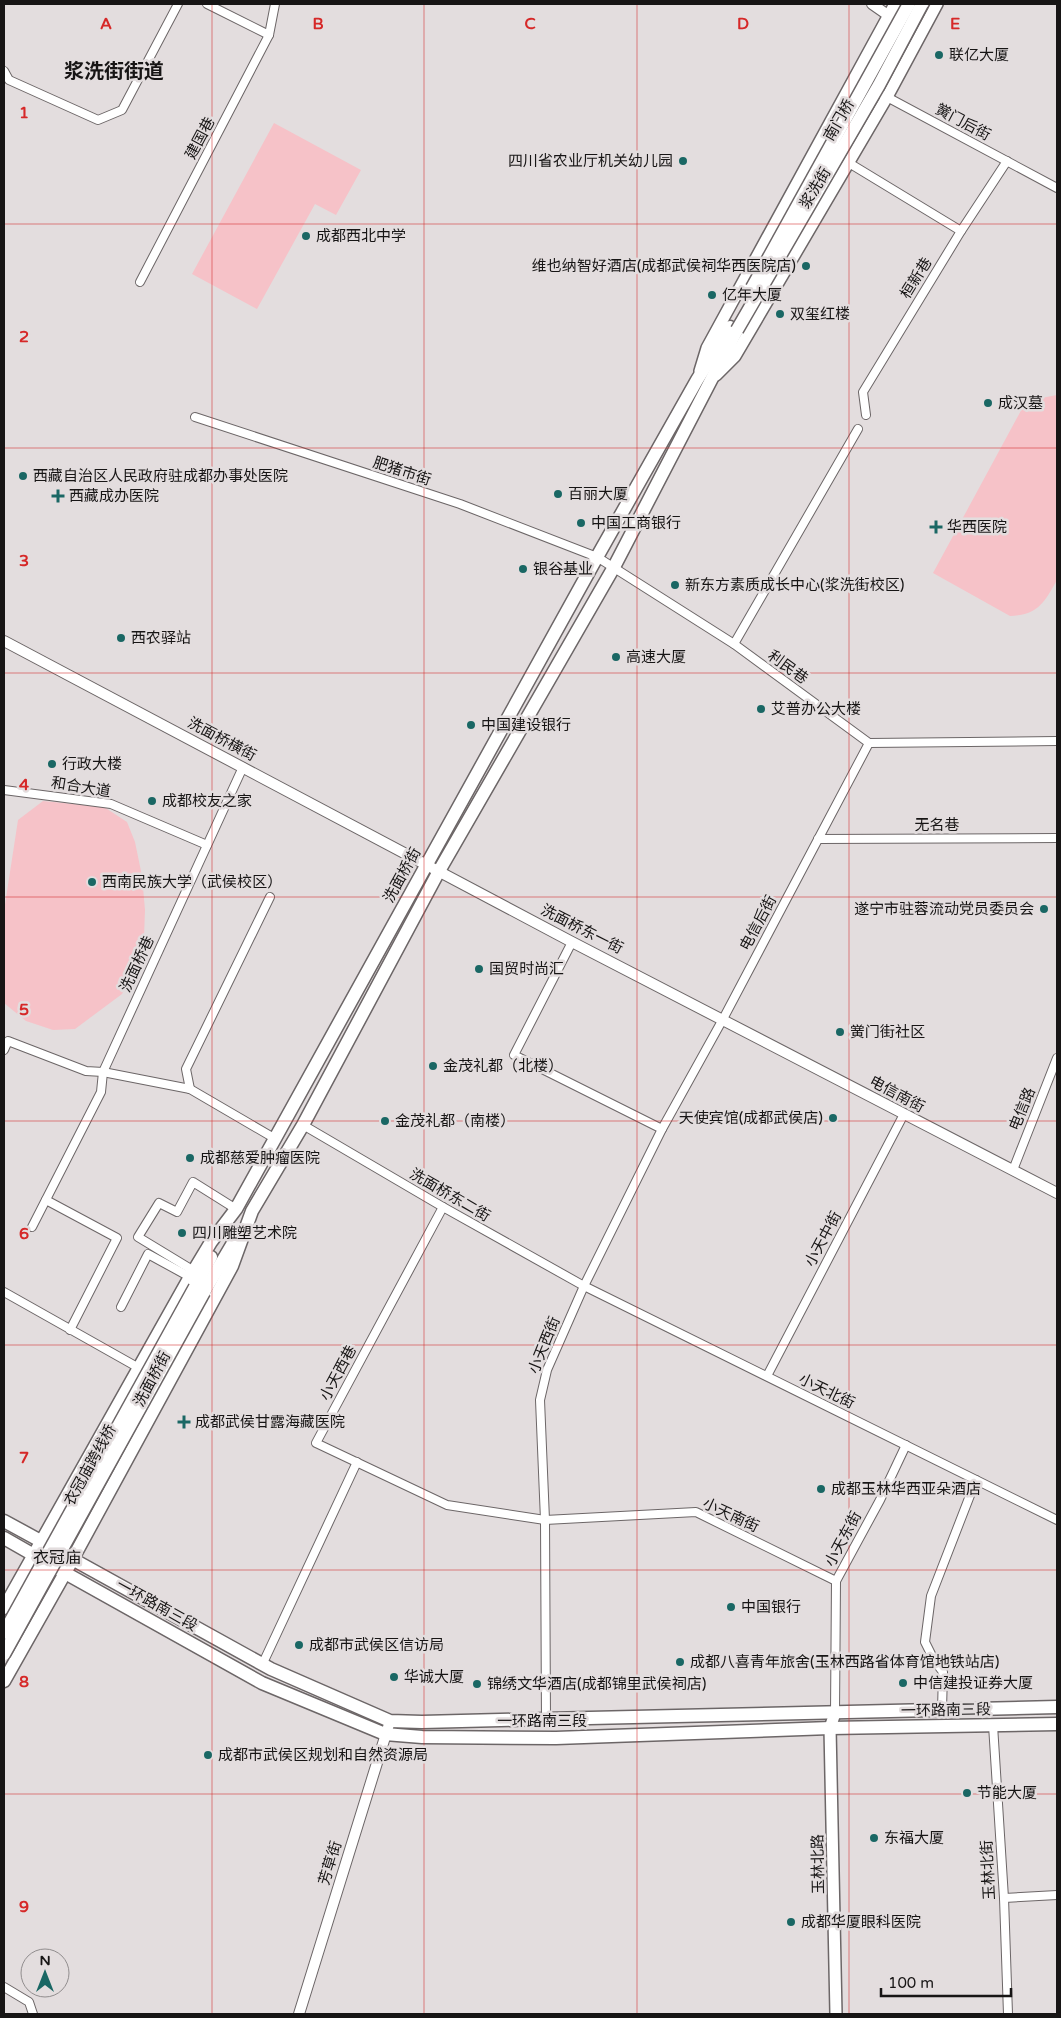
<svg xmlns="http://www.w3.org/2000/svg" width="1061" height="2018" font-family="'Varela Round','Noto Sans SC',sans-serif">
<rect width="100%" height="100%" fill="#e3ddde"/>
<!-- green -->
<g fill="#f6c2c8">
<path d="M274 123 361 170 336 215 315 204 257 309 192 274Z"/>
<path d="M1057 395V580C1044 603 1038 615 1010 616L933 573 1024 405 1036 399Z"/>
<path d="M43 801 104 807 127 822 135 842 142 876 145 910 144 937 135 968 122 994 75 1029 53 1030 26 1021 4 1003V911L18 820Z"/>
</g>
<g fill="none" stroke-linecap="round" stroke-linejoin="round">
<!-- minor casing -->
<g stroke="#6c6667" stroke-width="10">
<g id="minor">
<path d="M207 4 269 35"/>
<path d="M4 71 9 80 98 120 122 110 178 4"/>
<path d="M872 89 1057 188"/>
<path d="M849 163 961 231"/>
<path d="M140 282 269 35 275 4"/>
<path d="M866 415 863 392 961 231 1007 161"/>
<path d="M195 417 460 504 597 557 734 644 869 743 723 1019 662 1129 584 1286 547 1370 540 1400 545 1520 546 1719"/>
<path d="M734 644 858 429"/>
<path d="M869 743 1057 741"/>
<path d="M4 790 111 804 207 845"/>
<path d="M818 839 1057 838"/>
<path d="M572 942 514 1055 662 1129"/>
<path d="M4 1050 8 1041 86 1071 103 1072 190 1089 274 1138"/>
<path d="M190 1089 186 1069 270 897"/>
<path d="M303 1125 443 1207 584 1286 1057 1520"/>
<path d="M1013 1170 1057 1058"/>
<path d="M46 1200 117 1238 70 1330"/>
<path d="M443 1207 316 1443 447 1505 545 1520 696 1512 836 1581"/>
<path d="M32 1227 101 1092 103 1072 243 767"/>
<path d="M194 1271 138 1237 159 1203 177 1212 193 1182 236 1209"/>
<path d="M4 1292 139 1368"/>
<path d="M121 1307 148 1254 190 1277"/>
<path d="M767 1376 904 1114"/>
<path d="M263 1663 357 1462"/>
<path d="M942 1710 943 1672 934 1660 925 1642 931 1596 976 1480"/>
<path d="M835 1713 836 1581 880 1500 906 1445"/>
<path d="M993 1725 1004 1898 1008 2014"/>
<path d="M1004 1898 1057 1895"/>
<path d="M4 1987 29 2002 33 2014"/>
</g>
</g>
<!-- tertiary casing -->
<g stroke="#6c6667" stroke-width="12">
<g id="tertiary">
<path d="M872 4 895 20"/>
<path d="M4 641 572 942 1057 1193"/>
<path d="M299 2014 390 1721"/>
</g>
</g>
<!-- secondary casing -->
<g stroke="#6c6667" stroke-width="14">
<g id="secondary">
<path d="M700 371 707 348 895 4"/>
<path d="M716 375 735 356 887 97 937 4"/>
<path d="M835 1713 830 1728 836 2014"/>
</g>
</g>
<!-- primary casing -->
<g stroke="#6c6667" stroke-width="15">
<g id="primary">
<path d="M195 1287 211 1257"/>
<path d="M204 1292 236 1238"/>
<path d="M4 1521 48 1545"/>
<path d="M4 1538 39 1558"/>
<path d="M65 1555 271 1669 390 1721 422 1722 546 1719 1057 1707"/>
<path d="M58 1569 262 1683 385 1734 422 1737 556 1738 830 1728 1057 1724"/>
<path d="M4 1608 190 1277 211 1242 236 1209 597 557 697 380 730 327"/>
<path d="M4 1681 65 1573 232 1266 252 1211 303 1125 439 871 614 567 737 330"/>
</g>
</g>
<!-- minor -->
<use href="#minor" stroke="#fff" stroke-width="8"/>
<!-- tertiary -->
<use href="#tertiary" stroke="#fff" stroke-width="10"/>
<!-- secondary -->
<use href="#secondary" stroke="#fff" stroke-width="11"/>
<!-- primary -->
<use href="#primary" stroke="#fff" stroke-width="12"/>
<!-- primary-bridge casing -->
<g stroke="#6c6667" stroke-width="15" stroke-linecap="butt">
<g id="primary-bridge">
<path d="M752 288 909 4"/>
<path d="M737 330 879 85 922 4"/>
<path d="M4 1633 195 1287"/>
<path d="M4 1654 204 1292"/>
</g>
</g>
<!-- primary-bridge -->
<use href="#primary-bridge" stroke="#fff" stroke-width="12"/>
</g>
<!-- grid -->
<path fill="none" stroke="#d62828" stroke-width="1" stroke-opacity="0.55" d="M212 4V2014M424 4V2014M637 4V2014M849 4V2014M4 224H1057M4 448H1057M4 673H1057M4 897H1057M4 1121H1057M4 1345H1057M4 1570H1057M4 1794H1057"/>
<!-- markers -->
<g fill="#1a6764" stroke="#e3ddde" stroke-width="2">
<circle cx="939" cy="55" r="5"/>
<circle cx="683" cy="161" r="5"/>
<circle cx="306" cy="236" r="5"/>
<circle cx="806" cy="266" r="5"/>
<circle cx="712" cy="295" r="5"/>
<circle cx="780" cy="314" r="5"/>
<circle cx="988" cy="403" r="5"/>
<circle cx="23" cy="476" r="5"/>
<circle cx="558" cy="494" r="5"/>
<path d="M55.5 488.5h5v5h5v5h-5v5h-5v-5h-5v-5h5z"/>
<circle cx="581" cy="523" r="5"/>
<path d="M933.5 519.5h5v5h5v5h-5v5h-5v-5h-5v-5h5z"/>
<circle cx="523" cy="569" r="5"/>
<circle cx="675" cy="585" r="5"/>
<circle cx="121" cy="638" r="5"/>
<circle cx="616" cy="657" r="5"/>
<circle cx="761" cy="709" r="5"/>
<circle cx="471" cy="725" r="5"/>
<circle cx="52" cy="764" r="5"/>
<circle cx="152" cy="801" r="5"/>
<circle cx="92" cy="882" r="5"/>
<circle cx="1044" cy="909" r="5"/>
<circle cx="479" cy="969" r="5"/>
<circle cx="840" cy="1032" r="5"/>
<circle cx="433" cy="1066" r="5"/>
<circle cx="833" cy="1118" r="5"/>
<circle cx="385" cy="1121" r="5"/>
<circle cx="190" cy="1158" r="5"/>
<circle cx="182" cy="1233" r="5"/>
<path d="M181.5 1414.5h5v5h5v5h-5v5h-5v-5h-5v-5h5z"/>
<circle cx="821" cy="1489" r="5"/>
<circle cx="731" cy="1607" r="5"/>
<circle cx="299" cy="1645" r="5"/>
<circle cx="680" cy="1662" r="5"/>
<circle cx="394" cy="1677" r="5"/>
<circle cx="903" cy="1683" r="5"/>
<circle cx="477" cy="1684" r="5"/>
<circle cx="208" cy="1755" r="5"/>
<circle cx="967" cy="1793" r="5"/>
<circle cx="874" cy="1838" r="5"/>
<circle cx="791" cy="1922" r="5"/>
</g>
<g text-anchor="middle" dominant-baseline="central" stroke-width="5" stroke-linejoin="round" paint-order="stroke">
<!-- poi labels -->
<g font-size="15" fill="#171515" stroke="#e3ddde" text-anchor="start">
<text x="949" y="55">联亿大厦</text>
<text x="673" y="161" text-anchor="end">四川省农业厅机关幼儿园</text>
<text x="316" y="236">成都西北中学</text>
<text x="796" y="266" text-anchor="end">维也纳智好酒店(成都武侯祠华西医院店)</text>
<text x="722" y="295">亿年大厦</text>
<text x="790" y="314">双玺红楼</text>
<text x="998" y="403">成汉墓</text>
<text x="33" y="476">西藏自治区人民政府驻成都办事处医院</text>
<text x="568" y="494">百丽大厦</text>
<text x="69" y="496">西藏成办医院</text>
<text x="591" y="523">中国工商银行</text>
<text x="947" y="527">华西医院</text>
<text x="533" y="569">银谷基业</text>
<text x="685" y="585">新东方素质成长中心(浆洗街校区)</text>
<text x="131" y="638">西农驿站</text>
<text x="626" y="657">高速大厦</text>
<text x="771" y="709">艾普办公大楼</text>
<text x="481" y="725">中国建设银行</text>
<text x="62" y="764">行政大楼</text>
<text x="162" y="801">成都校友之家</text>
<text x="102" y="882">西南民族大学（武侯校区）</text>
<text x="1034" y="909" text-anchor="end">遂宁市驻蓉流动党员委员会</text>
<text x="489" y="969">国贸时尚汇</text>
<text x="850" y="1032">黉门街社区</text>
<text x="443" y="1066">金茂礼都（北楼）</text>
<text x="823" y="1118" text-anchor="end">天使宾馆(成都武侯店)</text>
<text x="395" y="1121">金茂礼都（南楼）</text>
<text x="200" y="1158">成都慈爱肿瘤医院</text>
<text x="192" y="1233">四川雕塑艺术院</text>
<text x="195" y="1422">成都武侯甘露海藏医院</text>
<text x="831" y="1489">成都玉林华西亚朵酒店</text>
<text x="741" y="1607">中国银行</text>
<text x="309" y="1645">成都市武侯区信访局</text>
<text x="690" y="1662">成都八喜青年旅舍(玉林西路省体育馆地铁站店)</text>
<text x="404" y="1677">华诚大厦</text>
<text x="913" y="1683">中信建投证券大厦</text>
<text x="487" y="1684">锦绣文华酒店(成都锦里武侯祠店)</text>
<text x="218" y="1755">成都市武侯区规划和自然资源局</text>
<text x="977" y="1793">节能大厦</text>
<text x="884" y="1838">东福大厦</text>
<text x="801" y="1922">成都华厦眼科医院</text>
</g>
<!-- street labels -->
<g font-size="15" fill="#171515" stroke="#e3ddde">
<text transform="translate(839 120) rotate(-60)">南门桥</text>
<text transform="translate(963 122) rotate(28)">黉门后街</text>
<text transform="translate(200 138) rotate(-62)">建国巷</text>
<text transform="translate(815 188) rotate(-59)">浆洗街</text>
<text transform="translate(916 278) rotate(-58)">桓新巷</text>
<text transform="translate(402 471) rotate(18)">肥猪市街</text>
<text transform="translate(788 667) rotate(36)">利民巷</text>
<text transform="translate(222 739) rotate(28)">洗面桥横街</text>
<text transform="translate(81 787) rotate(9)">和合大道</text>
<text x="937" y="825">无名巷</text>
<text transform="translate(402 875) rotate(-61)">洗面桥街</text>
<text transform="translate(758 923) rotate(-62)">电信后街</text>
<text transform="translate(582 929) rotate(27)">洗面桥东一街</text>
<text transform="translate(137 964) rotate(-65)">洗面桥巷</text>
<text transform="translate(897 1094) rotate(28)">电信南街</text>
<text transform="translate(1022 1109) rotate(-68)">电信路</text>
<text transform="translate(450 1195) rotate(30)">洗面桥东二街</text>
<text transform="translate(823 1239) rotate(-62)">小天中街</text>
<text transform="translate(544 1345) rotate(-68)">小天西街</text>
<text transform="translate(338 1373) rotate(-62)">小天西巷</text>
<text transform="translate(152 1379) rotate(-62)">洗面桥街</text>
<text transform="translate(827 1391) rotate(26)">小天北街</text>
<text transform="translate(90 1465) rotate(-61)">衣冠庙跨线桥</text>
<text transform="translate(731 1515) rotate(25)">小天南街</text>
<text transform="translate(843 1539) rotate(-62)">小天东街</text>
<text transform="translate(157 1605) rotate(29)">一环路南三段</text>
<text transform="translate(946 1710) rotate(-1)">一环路南三段</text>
<text x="542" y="1721">一环路南三段</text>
<text transform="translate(330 1863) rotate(-73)">芳草街</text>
<text transform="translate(818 1864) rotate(-91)">玉林北路</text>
<text transform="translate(988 1870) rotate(-93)">玉林北街</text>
</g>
<!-- neighbourhood labels -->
<g font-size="16" fill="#171515" stroke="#e3ddde">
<text x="57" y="1558">衣冠庙</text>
</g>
<!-- district labels -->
<g font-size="20" font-weight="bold" fill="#171515" stroke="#e3ddde">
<text x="114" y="72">浆洗街街道</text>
</g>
</g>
<g font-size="16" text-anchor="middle" font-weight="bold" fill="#d62828" stroke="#e3ddde" stroke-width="5" stroke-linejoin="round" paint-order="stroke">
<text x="106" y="29">A</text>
<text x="318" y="29">B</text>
<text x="530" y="29">C</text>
<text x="743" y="29">D</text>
<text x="955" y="29">E</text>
<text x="24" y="118">1</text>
<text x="24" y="342">2</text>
<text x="24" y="566">3</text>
<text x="24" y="790">4</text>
<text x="24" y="1015">5</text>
<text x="24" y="1239">6</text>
<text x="24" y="1463">7</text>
<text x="24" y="1687">8</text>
<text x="24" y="1912">9</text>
</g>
<!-- border -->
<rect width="1061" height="2018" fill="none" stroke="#171515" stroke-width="10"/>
<!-- north arrow -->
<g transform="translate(45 1973)"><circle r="24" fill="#e3ddde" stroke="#918d8e"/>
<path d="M0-4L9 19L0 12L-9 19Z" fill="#1a6764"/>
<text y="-8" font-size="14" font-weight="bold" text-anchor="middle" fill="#171515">N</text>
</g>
<!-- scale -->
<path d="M881 1988v8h130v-8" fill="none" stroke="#171515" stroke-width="2.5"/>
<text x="888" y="1988" font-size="15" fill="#171515" stroke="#e3ddde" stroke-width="4" paint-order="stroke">100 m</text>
</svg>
